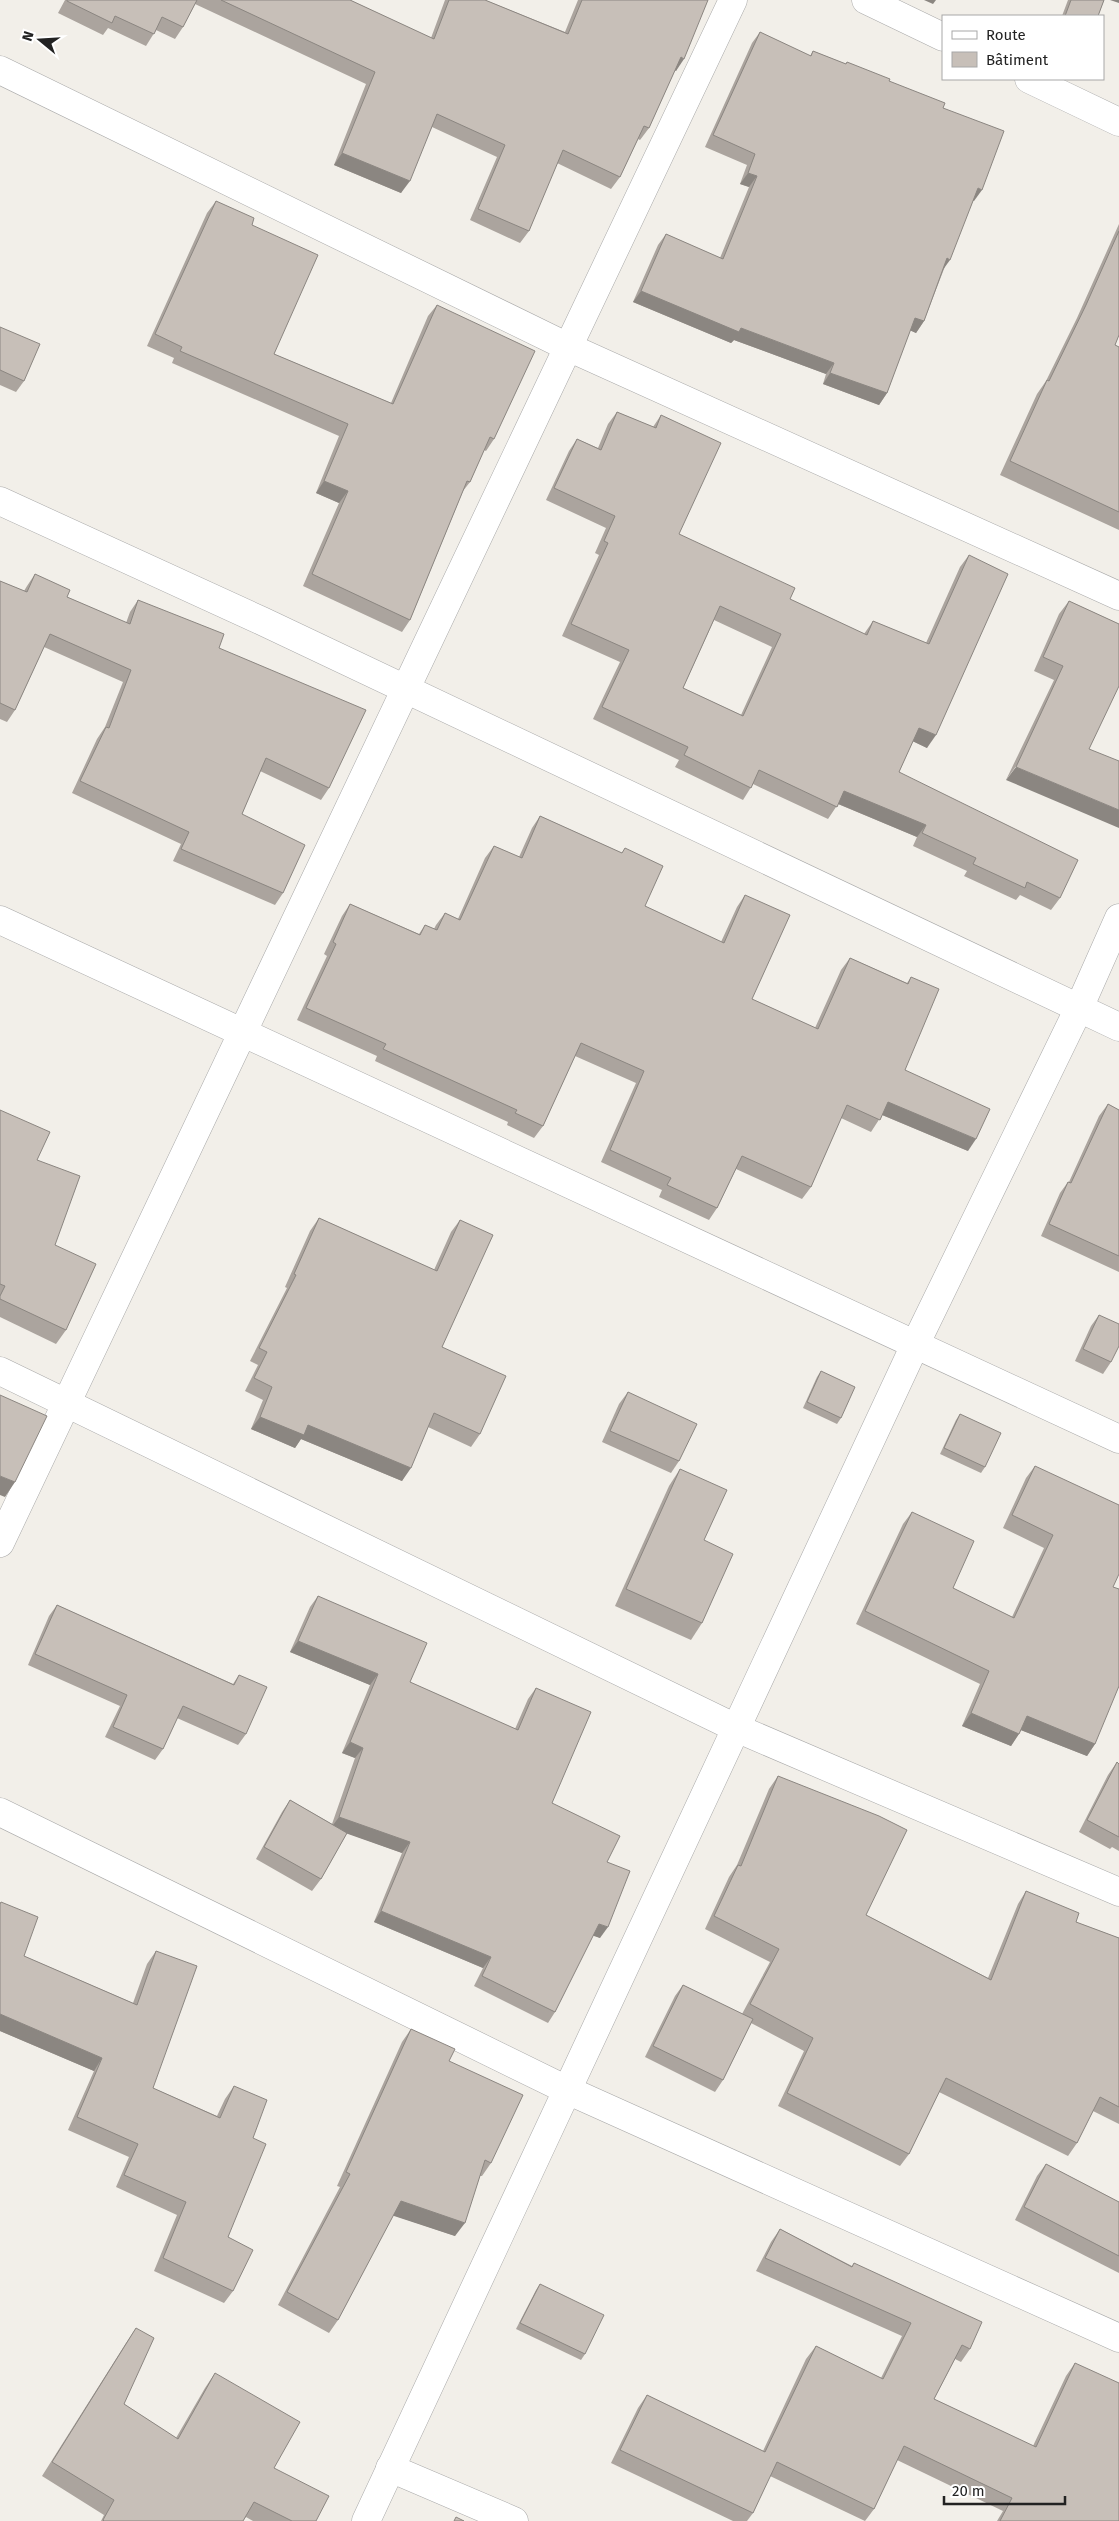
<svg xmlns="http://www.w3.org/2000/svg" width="1119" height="2521" font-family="'Fira Sans',sans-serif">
<rect width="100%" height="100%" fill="#f2efe9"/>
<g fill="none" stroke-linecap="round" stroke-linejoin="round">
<!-- minor casing -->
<g stroke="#a9a9a9" stroke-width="29">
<g id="minor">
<path d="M866 0 943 37"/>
<path d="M0 70 568 347 1119 596"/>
<path d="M1029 79 1119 122"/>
<path d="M0 501 262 621 1119 1027"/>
<path d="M0 920 1119 1439"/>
<path d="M0 1371 736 1728 1119 1892"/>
<path d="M0 1543 733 0"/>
<path d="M0 1812 567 2090 1119 2338"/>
<path d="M390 2468 514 2521"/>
<path d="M366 2521 915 1345 1079 1008 1119 918"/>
</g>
</g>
<!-- minor -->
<use href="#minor" stroke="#fff" stroke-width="28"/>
</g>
<!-- wall -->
<g fill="#aba49e" fill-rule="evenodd">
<path d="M65 0H350L431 38 445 0H485L565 32 578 0H708L676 71 675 70 649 128 640 140 638 139 620 177 611 189 557 163 529 231 520 243 470 220 497 157 432 127 401 193 334 165 366 84 195 4 183 27 175 39 156 30 146 46 108 28 103 35 58 13Z"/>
<path d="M1068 0H1104L1098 16H1062Z"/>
<path d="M760 32 810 56 813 51 846 64 847 62 943 108 974 201H973L944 269 924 321 916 333 910 330 887 393 879 405 823 384 826 374 734 340 731 343 633 302 658 245 666 234 720 258 749 187 740 184 747 165 705 147 752 43Z"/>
<path d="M216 201 252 225 274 354 391 403 428 316 437 305 494 439 486 451 484 450 470 482 463 491 410 620 402 632 303 586 339 503 316 493 339 436 172 363 174 358 147 346 207 213Z"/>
<path d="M1119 224V335L1115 345 1119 347V530L1000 475 1037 394 1046 381 1077 318Z"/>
<path d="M0 328 24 381 16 392 0 385Z"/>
<path d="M617 412 653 427 661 415 679 534 790 599 864 634 873 621 926 643 960 567 969 555 927 748 913 741 899 772 1060 898 1051 910 1020 895 1016 900 964 876 967 871 913 846 917 837 838 804 828 819 753 784 743 800 675 767 679 760 593 719 620 662 562 636 599 555 595 553 606 528 546 500 569 451 577 439 598 448 608 424ZM714 620 772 647 741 715 683 688Z"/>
<path d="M35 574 67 597 126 623 130 612 138 600 219 648 329 788 321 800 260 771 242 814 283 893 275 905 173 861 181 844 72 793 97 739 105 727 123 682 44 647 15 710 7 722 0 719V581L24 591 27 586Z"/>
<path d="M1069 601 1119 624 1006 780 1054 680 1034 671 1059 614Z"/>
<path d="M540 816 622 853 625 848 645 906 721 942 737 907 745 895 752 999 815 1028 841 970 850 958 907 983 911 977 905 1070 968 1151 882 1115 871 1132 841 1118 811 1187 802 1199 736 1169 717 1208 709 1220 659 1197 662 1190 601 1162 636 1083 575 1056 543 1126 534 1138 507 1125 508 1122 375 1061 377 1056 297 1020 327 956 324 954 342 916 350 904 419 934 425 925 434 929 436 925 445 913 458 919 485 858 494 846 519 857 532 828Z"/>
<path d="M1108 1104 1119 1110V1272L1041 1236 1060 1193 1068 1182H1069L1099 1116Z"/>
<path d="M0 1110 37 1160 55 1245 66 1330 56 1344 0 1317Z"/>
<path d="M319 1218 434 1270 451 1232 460 1220 442 1347 480 1434 471 1447 428 1427 402 1481 301 1439 295 1448 251 1429 263 1400 245 1391 258 1365 250 1361 287 1288 285 1287 310 1231Z"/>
<path d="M1099 1315 1111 1362 1103 1374 1075 1361 1091 1326Z"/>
<path d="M821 1371 841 1418 837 1424 803 1408 817 1377Z"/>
<path d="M628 1392 679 1461 671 1473 602 1442 619 1404Z"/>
<path d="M960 1414 985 1467 981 1473 940 1454 956 1420Z"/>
<path d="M1035 1466 1113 1587 1095 1744 1087 1756 1021 1730 1011 1746 962 1726 980 1684 856 1624 903 1524 912 1512 953 1588 1012 1617 1044 1548 1003 1528 1026 1478Z"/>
<path d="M680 1469 704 1540 702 1623 691 1640 615 1606 669 1486Z"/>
<path d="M318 1596 410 1682 515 1729 528 1699 536 1688 552 1803 607 1862 600 1938 593 1935 555 2012 548 2023 474 1986 483 1968 374 1922 402 1853 347 1833 321 1879 312 1891 256 1859 282 1812 290 1800 332 1824 355 1758 342 1753 370 1685 290 1652 310 1607Z"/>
<path d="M57 1605 233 1684 239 1675 246 1734 238 1745 177 1718 163 1749 155 1760 105 1737 120 1706 28 1665 49 1616Z"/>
<path d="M1117 1762 1119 1764V1851L1112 1847 1110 1849 1079 1832 1108 1775Z"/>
<path d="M778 1776 866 1915 988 1978 1018 1904 1026 1891 1076 1922 1119 1938V2124L1093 2111 1077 2143 1068 2156 939 2092 909 2154 900 2166 778 2106 804 2051 751 2023 723 2080 715 2092 645 2057 675 1996 683 1985 742 2014 770 1962 705 1929 729 1877 737 1865 769 1789Z"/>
<path d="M1 1902 24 1956 133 2003 147 1964 156 1951 153 2088 217 2116 225 2099 234 2086 253 2138 228 2237 233 2291 224 2303 154 2271 177 2215 116 2187 129 2157 68 2130 94 2071 0 2031V1903Z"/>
<path d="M411 2029 449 2061 491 2163 482 2176H480L455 2236 393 2215 338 2320 329 2333 278 2305 340 2187 337 2186 402 2042Z"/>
<path d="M1046 2164 1119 2202V2273L1015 2220 1037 2176Z"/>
<path d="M780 2229 852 2266 854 2263 970 2349 961 2362 955 2359 934 2399 1033 2446 1066 2376 1075 2363 1119 2521H997L1003 2511 897 2460 874 2509 865 2521 770 2476 753 2513 747 2521H733L611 2463 638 2408 647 2395 763 2451 806 2359 816 2346 881 2378 902 2336 756 2271 771 2242Z"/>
<path d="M540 2284 585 2354 581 2360 516 2329 536 2290Z"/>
<path d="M136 2328 124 2404 176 2438 205 2388 215 2373 274 2468 316 2521H253L246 2517 243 2521H101L104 2515 42 2476 126 2343Z"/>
</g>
<!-- shaded-wall -->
<g fill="#8b8681">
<path d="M924 0H936L933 4Z"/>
<path d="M1110 0H1119V3Z"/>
<path d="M681 57 684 59 676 71 673 69Z"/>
<path d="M342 153 410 181 401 193 334 165Z"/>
<path d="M748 173 757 176 749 187 740 184Z"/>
<path d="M978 188 982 190 974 201 970 200Z"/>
<path d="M947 258 950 260 942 271Z"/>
<path d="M641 291 741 328 834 363 826 374 734 340 731 343 633 302Z"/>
<path d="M915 318 924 321 916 333 907 329Z"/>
<path d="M830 373 887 393 879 405 823 384Z"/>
<path d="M324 481 348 491 339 503 316 493Z"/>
<path d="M919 728 936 735 927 748 910 740Z"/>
<path d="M1016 767 1119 810V828L1006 780Z"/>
<path d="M844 791 926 825 917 837 836 803Z"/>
<path d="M888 1102 976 1139 968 1151 880 1114Z"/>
<path d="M260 1417 308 1425 411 1468 402 1481 301 1439 295 1448 251 1429Z"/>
<path d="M0 1476 15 1482 5 1497 0 1495Z"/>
<path d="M298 1641 378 1674 370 1685 290 1652Z"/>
<path d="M971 1713 1019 1734 1011 1746 962 1726Z"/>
<path d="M1027 1716 1095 1744 1087 1756 1018 1729Z"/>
<path d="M350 1742 363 1748 355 1758 342 1753Z"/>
<path d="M339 1817 410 1842 402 1853 331 1828Z"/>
<path d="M381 1911 491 1957 483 1968 374 1922Z"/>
<path d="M599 1924 608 1927 600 1938 591 1935Z"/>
<path d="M0 2014 102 2058 94 2071 0 2031Z"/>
<path d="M401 2201 465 2223 455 2236 391 2215Z"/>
</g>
<!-- building -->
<g fill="#c7bfb8" stroke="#8b8681" fill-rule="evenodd">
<path d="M67 0H197L183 27 162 17 154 34 115 16 112 23 67 1Z"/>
<path d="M221 0H350L434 39 449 0H485L568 34 582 0H708L684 59 681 57 649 128 644 126 620 177 563 150 529 231 478 209 505 145 437 114 410 181 342 153 375 72Z"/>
<path d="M1071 0H1104L1098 16H1065Z"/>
<path d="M760 32 811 56 813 51 846 64 847 62 890 79 889 81 945 103 943 108 1004 131 982 190 978 188 950 260 947 258 924 321 915 318 887 393 830 373 834 363 741 328 739 332 641 291 666 234 723 259 757 176 748 173 755 154 713 135Z"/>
<path d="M216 201 254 218 252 225 318 255 274 354 393 404 437 305 535 351 494 439 490 437 470 482 467 481 410 620 312 574 348 491 324 481 348 424 180 351 182 347 155 334Z"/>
<path d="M1119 231V335L1115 345 1119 347V512L1010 461 1047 380 1049 381 1086 305Z"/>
<path d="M0 327 40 344 24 381 0 370Z"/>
<path d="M617 412 656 428 661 415 721 443 679 534 795 588 790 599 867 635 873 621 929 644 969 555 1008 574 936 735 919 728 899 772 1078 860 1060 898 1027 882 1025 888 973 864 976 858 922 833 926 825 844 791 837 807 759 770 751 788 684 755 688 747 602 707 629 650 571 624 608 543 604 541 615 516 554 488 577 439 601 450ZM720 606 781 634 743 716 683 688Z"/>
<path d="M35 574 70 590 67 597 130 624 138 600 224 634 219 648 366 710 329 788 266 758 242 814 305 845 283 893 181 849 189 832 80 781 106 727 109 728 131 670 50 634 15 710 0 703V581L27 592Z"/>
<path d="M1069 601 1119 624V686L1089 749 1119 761V810L1016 767 1063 666 1043 657Z"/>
<path d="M540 816 622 853 625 848 663 866 645 906 724 943 745 895 790 915 752 999 818 1029 850 958 908 984 911 977 939 989 905 1070 990 1109 976 1139 888 1102 880 1120 847 1105 811 1187 742 1156 717 1208 667 1185 671 1178 610 1150 644 1071 581 1043 543 1126 515 1113 517 1110 383 1049 386 1044 306 1008 336 944 333 942 350 904 420 935 425 925 437 930 445 913 460 920 494 846 522 858Z"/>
<path d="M1108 1104 1119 1110V1256L1049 1224 1068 1182 1071 1183Z"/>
<path d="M0 1110 50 1132 37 1160 80 1176 55 1245 96 1264 66 1330 0 1299V1296L5 1286 0 1284Z"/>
<path d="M319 1218 437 1271 460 1220 493 1235 442 1347 506 1376 480 1434 434 1413 411 1468 308 1425 304 1435 260 1417 272 1387 254 1378 267 1352 259 1348 296 1275 294 1274Z"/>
<path d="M1099 1315 1119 1324V1346L1111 1362 1083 1349Z"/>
<path d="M821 1371 855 1387 841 1418 807 1402Z"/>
<path d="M628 1392 697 1424 679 1461 610 1431Z"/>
<path d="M0 1395 47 1416 15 1482 0 1476Z"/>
<path d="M960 1414 1001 1433 985 1467 944 1448Z"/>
<path d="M1035 1466 1119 1505V1574L1113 1587 1119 1589V1686L1095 1744 1027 1716 1019 1734 971 1713 989 1671 865 1611 912 1512 974 1541 953 1588 1014 1618 1053 1535 1012 1515Z"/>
<path d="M680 1469 727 1490 704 1540 733 1554 702 1623 626 1589Z"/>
<path d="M318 1596 427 1643 410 1682 518 1730 536 1688 591 1712 552 1803 620 1836 607 1862 630 1871 608 1927 599 1924 555 2012 482 1976 491 1957 381 1911 410 1842 339 1817 363 1748 350 1742 378 1674 298 1641Z"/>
<path d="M57 1605 234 1685 239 1675 267 1687 246 1734 183 1706 163 1749 113 1727 127 1695 35 1654Z"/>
<path d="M1117 1762 1119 1764V1837L1087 1820Z"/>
<path d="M778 1776 879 1816 907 1830 866 1915 991 1980 1026 1891 1079 1913 1076 1922 1119 1938V2107L1100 2097 1077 2143 946 2078 909 2154 787 2093 813 2038 750 2004 779 1949 714 1916 738 1865 741 1866Z"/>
<path d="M290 1800 347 1833 321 1879 264 1847Z"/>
<path d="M1 1902 38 1917 24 1956 137 2005 156 1951 197 1966 153 2088 220 2118 234 2086 267 2100 253 2138 266 2144 228 2237 253 2250 233 2291 163 2258 186 2202 124 2175 138 2144 77 2117 102 2058 0 2014V1904Z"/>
<path d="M683 1985 753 2019 723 2080 653 2046Z"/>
<path d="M411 2029 455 2049 449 2061 523 2095 491 2163 485 2160 465 2223 401 2201 338 2320 287 2292 350 2174 346 2172Z"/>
<path d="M1046 2164 1119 2202V2256L1024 2207Z"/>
<path d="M780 2229 852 2267 854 2263 982 2322 970 2349 962 2345 934 2399 1036 2447 1075 2363 1119 2383V2521H1000L1012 2498 904 2446 874 2509 777 2462 753 2513 620 2450 647 2395 765 2452 816 2346 883 2379 911 2323 765 2258Z"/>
<path d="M540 2284 604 2315 585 2354 520 2323Z"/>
<path d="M136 2328 154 2338 124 2404 178 2439 215 2373 300 2422 274 2468 329 2496 316 2521H292L254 2502 243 2521H104L103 2520 114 2500 52 2462Z"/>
<path d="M456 2517 464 2521H454Z"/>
</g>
<!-- legend -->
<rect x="942" y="15" width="162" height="65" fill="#ffffff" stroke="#a7a7a7"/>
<rect x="952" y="31" width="25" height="8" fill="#ffffff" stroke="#a7a7a7"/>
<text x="986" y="40" font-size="15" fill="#222222">Route</text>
<rect x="952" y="52" width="25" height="15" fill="#c7bfb8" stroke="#a7a7a7"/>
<text x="986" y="65" font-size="15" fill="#222222">Bâtiment</text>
<!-- north arrow -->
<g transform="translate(40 40) rotate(288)" stroke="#ffffff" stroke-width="4" paint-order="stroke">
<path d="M0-4L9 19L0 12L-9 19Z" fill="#222222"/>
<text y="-8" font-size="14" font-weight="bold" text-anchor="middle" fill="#222222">N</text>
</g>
<!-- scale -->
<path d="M944 2496v8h121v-8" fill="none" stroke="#222222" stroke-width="2.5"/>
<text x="952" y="2496" font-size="15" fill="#222222" stroke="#ffffff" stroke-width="4" paint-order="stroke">20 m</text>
</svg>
